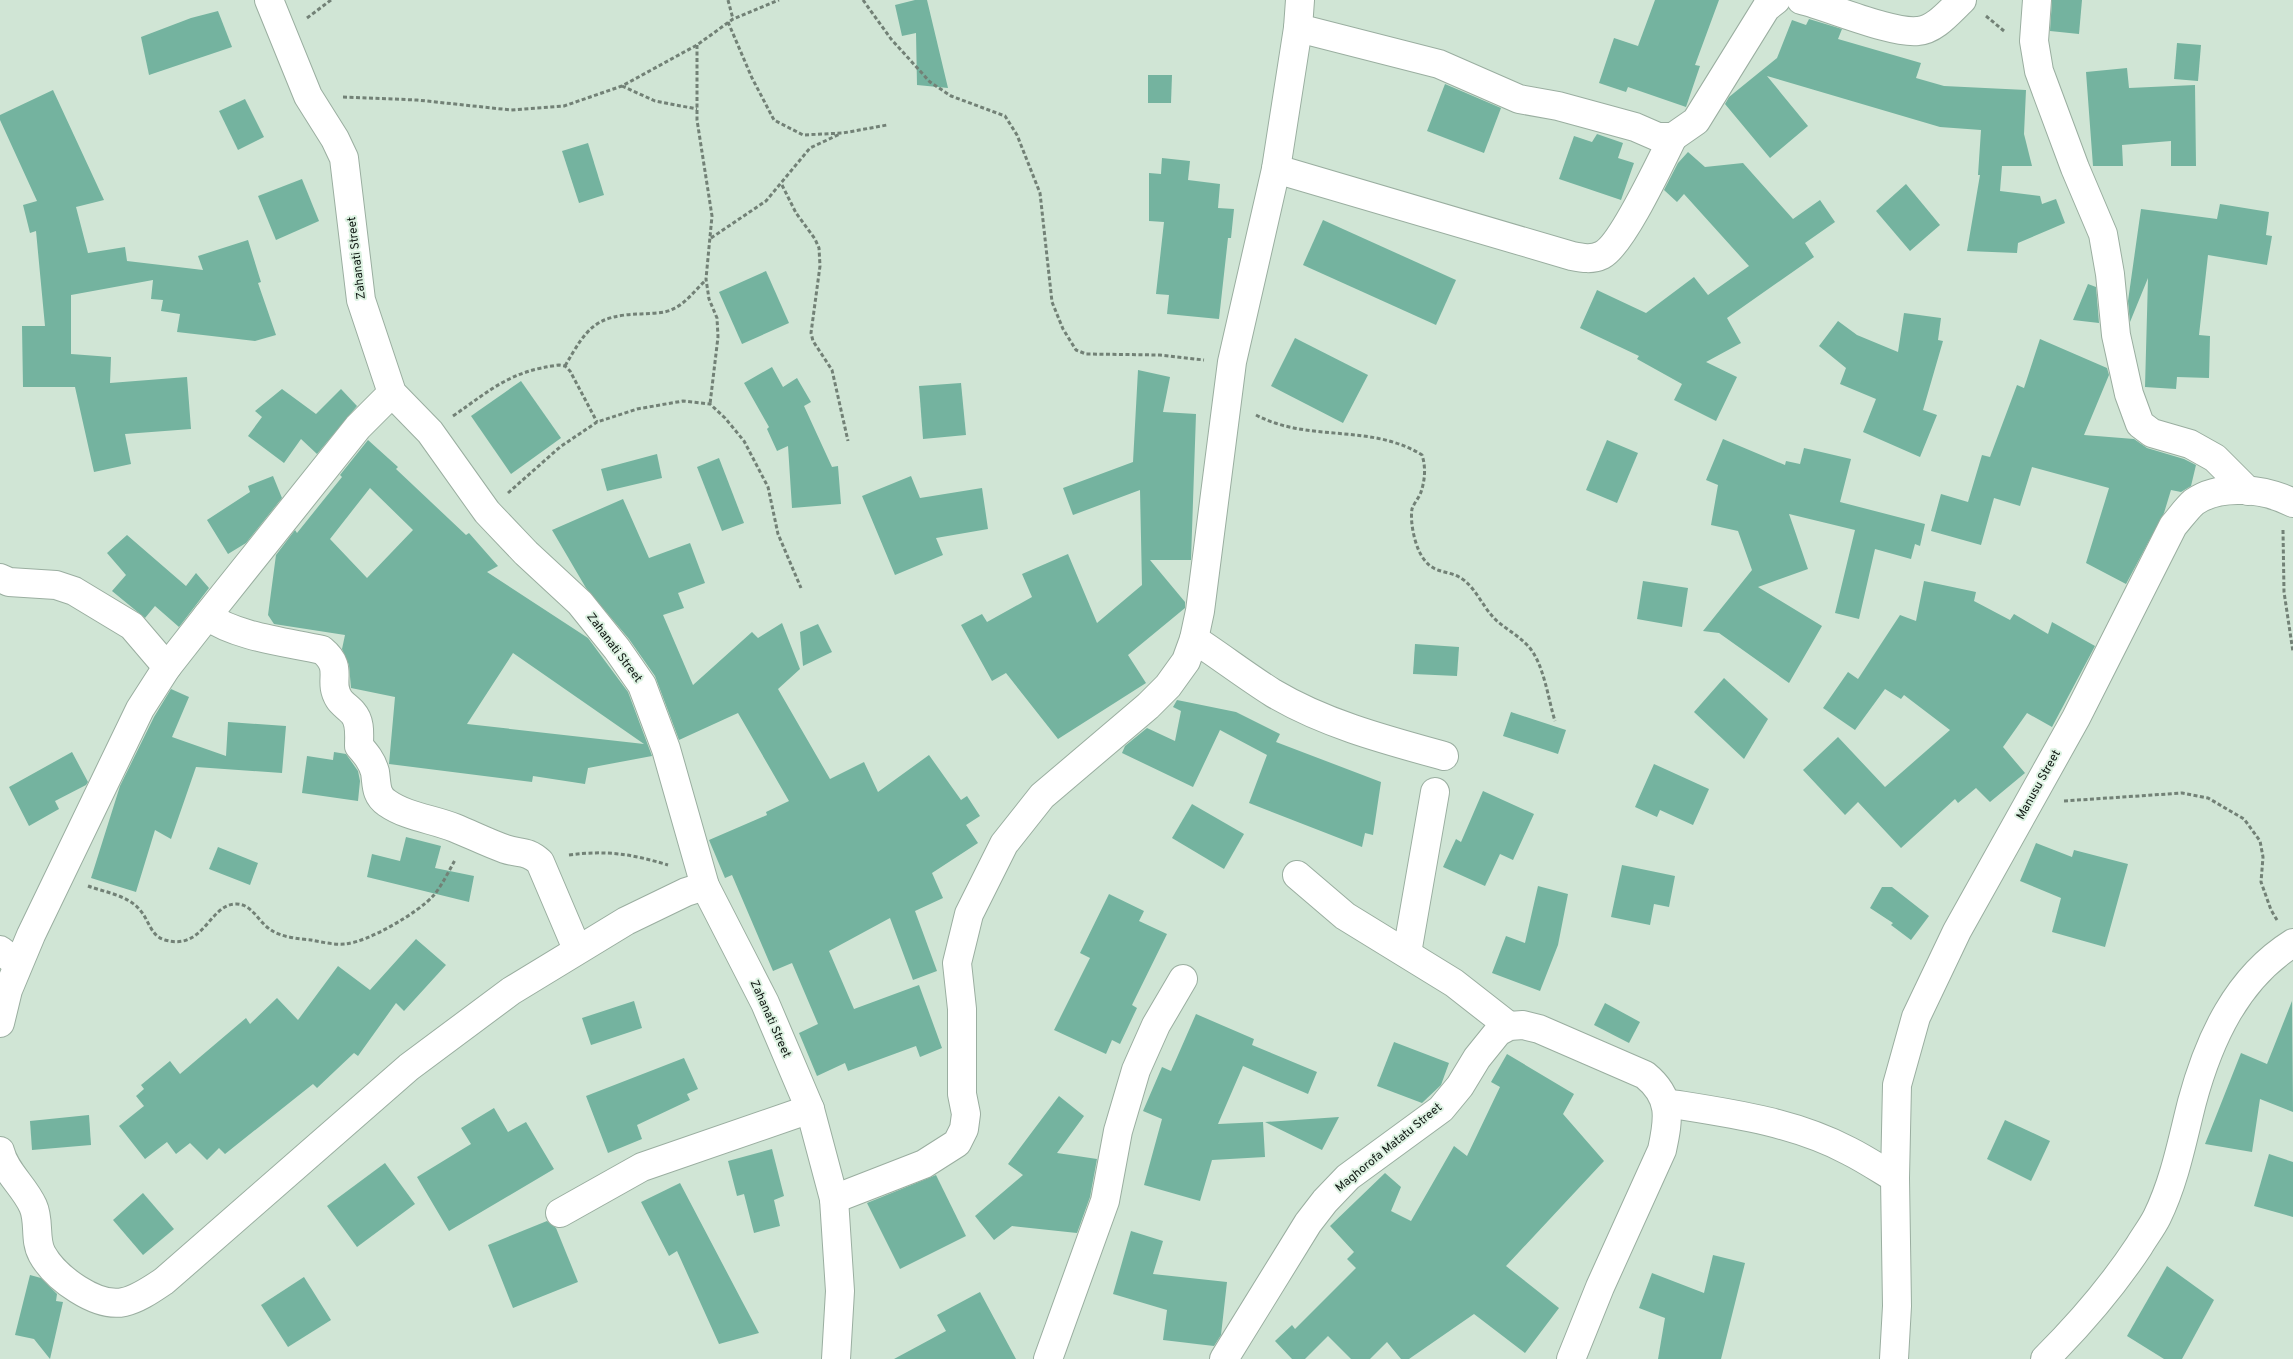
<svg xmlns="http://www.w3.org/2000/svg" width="2293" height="1359" font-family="Overpass,sans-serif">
<rect width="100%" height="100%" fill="#d0e5d5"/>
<!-- building -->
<g fill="#74b39f" fill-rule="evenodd">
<path d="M915 0H927L948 88 917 85 916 33 902 36 895 5Z"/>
<path d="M1655 0H1719L1695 65 1700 66 1686 107 1628 87 1626 92 1599 83 1614 38 1638 46Z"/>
<path d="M2052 0H2082L2079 34 2050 31Z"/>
<path d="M218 11 232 47 149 75 141 37 191 18Z"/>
<path d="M1809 19 1842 29 1838 39 1921 63 1916 78 1944 86 2026 90 2024 134 2032 166H2002L2000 191 2040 196 2042 204 2056 199 2065 223 2018 243 2017 253 1967 251 1980 175H1978L1981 130 1940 127 1767 76 1808 126 1770 158 1725 104 1729 97 1777 58 1792 20 1806 25Z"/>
<path d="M2177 43 2201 45 2198 81 2174 79Z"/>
<path d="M2127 68 2129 88 2195 85 2196 166H2171V141L2122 145 2123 166H2093L2086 72Z"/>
<path d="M1148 75H1172L1171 103H1148Z"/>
<path d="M1445 84 1501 108 1484 153 1427 131Z"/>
<path d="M53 90 104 200 76 207 88 253 125 247 127 261 203 270 198 256 248 240 261 282 258 283 276 335 255 341 177 332 180 314 161 311 163 300 151 299 153 280 71 295V354L111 357 110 383 187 377 191 429 125 434 131 464 94 472 75 387H23L22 326H45L36 231 30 233 23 205 37 201 0 120V115Z"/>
<path d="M245 99 264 137 238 150 219 111Z"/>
<path d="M1597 134 1623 143 1618 158 1634 163 1621 200 1559 179 1574 136 1592 142Z"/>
<path d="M588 143 604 195 579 203 562 151Z"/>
<path d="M1688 152 1705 167 1743 163 1793 219 1820 200 1835 222 1805 243 1814 257 1727 318 1741 343 1706 362 1737 377 1716 421 1674 400 1682 384 1637 359 1639 356 1580 328 1597 290 1646 313 1694 277 1708 295 1749 266 1684 194 1677 202 1664 190 1678 163Z"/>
<path d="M1162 158 1190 161 1188 180 1220 184 1218 208 1234 209 1231 238H1228L1219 319 1167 314 1169 295 1156 294 1164 222 1149 221V173L1161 174Z"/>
<path d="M302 179 319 221 276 240 258 196Z"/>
<path d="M1906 184 1940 225 1910 251 1876 211Z"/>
<path d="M2220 204 2269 212 2266 235 2272 236 2267 265 2208 255 2199 335 2210 336 2209 378 2177 377 2176 389 2145 387 2148 278 2130 322 2128 301 2141 209 2217 219Z"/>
<path d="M1323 220 1456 280 1436 325 1303 265Z"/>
<path d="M766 271 789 323 742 344 719 292Z"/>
<path d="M2088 284 2096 287 2099 323 2073 320Z"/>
<path d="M1904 313 1941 318 1938 340 1943 341 1923 410 1937 415 1920 457 1863 432 1876 399 1840 384 1846 368 1819 346 1838 321 1857 335 1898 352Z"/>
<path d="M1295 338 1368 375 1343 423 1271 386Z"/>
<path d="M2040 339 2107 368 2109 375 2084 435 2134 439 2147 448 2184 459 2196 465 2191 486 2181 492 2171 490 2164 513 2126 584 2086 563 2109 488 2032 467 2020 506 1994 498 1981 545 1931 531 1941 494 1968 502 1982 455 1990 457 2017 385 2024 388Z"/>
<path d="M772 367 783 387 797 378 811 402 804 406 832 467 838 466 841 504 792 508 788 446 777 451 767 429 769 427 744 383Z"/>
<path d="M1138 370 1170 377 1163 412 1196 414 1191 560H1150L1185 602V608L1128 655 1146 683 1058 739 1006 673 992 681 961 625 982 614 987 622 1032 597 1022 574 1068 554 1097 623 1142 585 1140 490 1073 515 1063 488 1133 462Z"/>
<path d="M521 381 561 438 511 474 471 416Z"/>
<path d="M961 383 966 435 923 439 919 386Z"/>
<path d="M282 389 316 414 341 389 357 406 317 454 301 439 284 463 248 436 262 417 255 411Z"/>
<path d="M1723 439 1785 465 1786 461 1800 464 1804 448 1851 459 1840 502 1925 524 1920 546 1915 544 1911 559 1875 549 1859 619 1835 613 1855 530 1789 514 1808 569 1758 587 1822 626 1789 683 1719 633 1703 631 1752 570 1738 531 1711 525 1718 485 1706 480Z"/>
<path d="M368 440 398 467 396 469 466 535 469 533 498 566 487 572 588 638 628 692 652 756 588 768 585 784 533 776 532 782 389 764 395 697 351 688 349 665 342 649 345 635 274 624 268 615 276 555 295 530 297 533 342 477 340 475ZM370 488 413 530 367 578 330 539ZM513 653 644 744 467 724Z"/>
<path d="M1607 440 1638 453 1617 503 1586 490Z"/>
<path d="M657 454 662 478 607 491 601 469Z"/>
<path d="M719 458 744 523 722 531 697 467Z"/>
<path d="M273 476 282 498 246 543 228 554 207 520 250 492 248 486Z"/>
<path d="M911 476 920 498 982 488 988 529 936 538 943 555 895 575 862 496Z"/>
<path d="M623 499 649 558 690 543 705 583 678 593 684 608 663 615 693 685 752 632 758 638 782 623 800 669 778 689 830 779 864 762 878 792 929 755 961 800 967 796 980 816 966 825 978 843 932 873 943 898 915 911 937 971 913 980 890 918 829 951 854 1009 919 985 942 1048 920 1057 916 1046 848 1071 845 1063 817 1076 799 1033 818 1024 792 963 773 971 732 875 725 878 709 840 767 815 766 812 789 801 738 713 679 740 655 676 629 639 586 588 552 530Z"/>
<path d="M127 535 186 586 196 573 209 588 179 627 155 606 145 618 112 591 126 575 107 553Z"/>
<path d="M1643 581 1688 588 1682 627 1637 619Z"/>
<path d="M1924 581 1976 592 1974 601 2010 620 2014 614 2048 634 2052 622 2095 646 2052 727 2027 713 2003 747 2025 773 1990 802 1976 788 1958 803 1955 799 1901 848 1858 802 1845 815 1803 770 1838 737 1885 787 1950 730 1904 695 1901 699 1885 689 1855 730 1823 708 1848 672 1858 679 1900 615 1916 621Z"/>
<path d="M818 624 832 652 803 666 800 632Z"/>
<path d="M1415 644 1459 647 1457 676 1413 674Z"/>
<path d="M1724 678 1768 719 1744 759 1694 712Z"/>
<path d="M171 689 189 697 172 737 226 756 228 722 286 726 282 773 196 767 171 839 155 830 136 892 91 878 120 786 154 717Z"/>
<path d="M1177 700 1236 712 1280 734 1276 742 1381 782 1373 835 1365 833 1362 847 1249 803 1267 755 1220 730 1193 787 1122 753 1125 746 1147 728 1175 741 1181 711 1173 707Z"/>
<path d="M1511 712 1566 730 1558 754 1503 736Z"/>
<path d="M72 752 88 782 86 785 55 801 59 809 29 826 9 787Z"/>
<path d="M334 752 346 754 358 771 360 781 358 801 302 793 307 756 333 760Z"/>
<path d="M1654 764 1709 789 1693 825 1660 810 1657 817 1635 807Z"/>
<path d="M1483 791 1534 814 1513 860 1500 854 1485 886 1443 867 1456 839 1461 842Z"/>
<path d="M1192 804 1244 834 1224 869 1172 838Z"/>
<path d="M406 837 441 846 435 868 474 876 469 902 367 877 372 854 400 861Z"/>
<path d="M2036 843 2072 857 2074 850 2128 864 2105 947 2052 932 2061 898 2020 881Z"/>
<path d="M218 847 258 863 250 885 209 869Z"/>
<path d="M1622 865 1675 876 1669 907 1654 904 1650 925 1611 917Z"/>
<path d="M1538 886 1568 894 1558 945 1540 991 1492 973 1506 936 1525 943Z"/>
<path d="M1882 887H1892L1929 916 1911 940 1891 925 1893 923 1870 908Z"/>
<path d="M1109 894 1144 911 1139 921 1167 934 1132 1005 1137 1008 1120 1044 1112 1040 1106 1054 1054 1030 1090 958 1080 953Z"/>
<path d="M416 939 446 965 404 1011 396 1003 358 1056 354 1053 317 1088 313 1084 225 1154 219 1148 207 1160 190 1143 176 1154 167 1142 145 1159 119 1126 144 1106 136 1096 144 1089 141 1085 170 1061 180 1074 246 1018 250 1024 277 998 298 1020 338 966 370 990Z"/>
<path d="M634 1001 642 1028 591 1045 582 1018Z"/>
<path d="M2292 1001 2293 1112 2260 1099 2252 1152 2205 1144 2241 1053 2267 1064Z"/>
<path d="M1605 1003 1640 1022 1629 1043 1594 1025Z"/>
<path d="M1196 1014 1254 1039 1252 1045 1317 1072 1308 1094 1243 1066 1218 1124 1263 1122 1265 1157 1212 1160 1200 1201 1144 1185 1162 1119 1143 1111 1162 1067 1171 1071Z"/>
<path d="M1394 1042 1449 1063 1441 1085 1422 1103 1377 1086Z"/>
<path d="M1507 1054 1574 1094 1563 1114 1604 1161 1506 1266 1559 1308 1525 1353 1474 1314 1409 1359H1401L1387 1342 1370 1359H1351L1328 1336 1305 1359H1292L1275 1341 1292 1325 1295 1329 1356 1268 1347 1259 1354 1252 1330 1226 1385 1173 1401 1187 1391 1211 1411 1221 1454 1146 1467 1156 1500 1087 1491 1082Z"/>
<path d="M684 1058 698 1089 687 1094 690 1100 637 1125 642 1139 608 1153 586 1096Z"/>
<path d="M1059 1096 1084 1116 1057 1153 1097 1159 1090 1197 1077 1233 1012 1226 994 1240 975 1216 1023 1175 1008 1164Z"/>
<path d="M494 1108 508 1132 526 1122 554 1169 449 1231 417 1177 471 1144 461 1128Z"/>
<path d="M89 1115 91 1145 32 1150 30 1121Z"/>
<path d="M1339 1117 1322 1150 1265 1122Z"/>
<path d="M2005 1120 2050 1141 2031 1181 1987 1159Z"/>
<path d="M772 1149 784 1196 774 1200 780 1226 754 1233 744 1194 737 1196 728 1161Z"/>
<path d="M2269 1154 2293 1162V1217L2254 1206Z"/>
<path d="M385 1163 415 1204 357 1247 327 1206Z"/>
<path d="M936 1175 966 1236 900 1269 867 1203Z"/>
<path d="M680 1183 742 1301 759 1333 719 1344 677 1251 669 1256 641 1202Z"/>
<path d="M143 1193 174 1229 143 1255 113 1220Z"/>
<path d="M547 1221 556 1228 578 1282 513 1308 488 1245Z"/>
<path d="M1131 1231 1163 1241 1153 1274 1227 1282 1221 1335 1214 1346 1163 1340 1167 1310 1113 1294Z"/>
<path d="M1713 1255 1745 1263 1721 1359H1658L1665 1318 1639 1308 1652 1273 1704 1293Z"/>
<path d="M2167 1266 2214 1300 2182 1359H2164L2127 1336Z"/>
<path d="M30 1275 41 1278 57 1294 56 1301 63 1302 50 1359 34 1339 15 1335Z"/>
<path d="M304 1277 331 1320 288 1347 261 1305Z"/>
<path d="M980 1292 1016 1359H894L946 1331 937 1315Z"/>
</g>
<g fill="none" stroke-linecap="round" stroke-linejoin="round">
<!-- street casing -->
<g stroke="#9aaea0" stroke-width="30">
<g id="street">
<path d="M269 0 308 96 335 139 344 158 361 300 392 393 430 432 487 512 526 553 580 603 617 649 642 685 666 749 705 886 765 1003 810 1109 834 1199 840 1291 836 1359"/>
<path d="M1801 0C1830 7 1892 34 1918 31 1935 30 1950 11 1962 0"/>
<path d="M2037 0 2034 41 2039 71 2075 168 2103 234 2110 274 2116 335 2129 394 2140 424 2152 433 2190 444 2215 458 2248 491"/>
<path d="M1298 28 1439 64 1519 99 1558 106 1635 127 1658 137H1673L1696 121 1766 8 1776 0"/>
<path d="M1276 169 1572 256C1582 258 1592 260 1602 255 1622 245 1661 161 1673 137"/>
<path d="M0 578 9 582 56 585 74 591 132 626 167 667"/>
<path d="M207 616C237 637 286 642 322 650 345 669 327 680 339 699 342 704 349 708 353 713 361 722 359 735 359 746 366 754 372 761 375 772 377 784 375 795 387 803 407 817 433 819 455 828 472 835 488 843 505 849 520 854 527 850 540 862L577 949"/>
<path d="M1194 639C1220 656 1246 676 1273 693 1325 724 1386 740 1444 756"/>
<path d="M1297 875 1345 916 1454 983 1509 1026"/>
<path d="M0 950 18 964"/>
<path d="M1407 953 1435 792"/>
<path d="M0 1023 8 990 31 935 140 709 167 667 207 616 358 427 392 393"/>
<path d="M1666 1103C1728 1113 1792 1121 1849 1151 1865 1159 1880 1169 1895 1178"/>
<path d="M0 1151C5 1172 24 1186 33 1206 40 1221 34 1240 42 1254 55 1278 97 1308 124 1302 138 1299 152 1289 164 1281L409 1067 511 991 626 921 686 892 705 886"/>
<path d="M834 1199 924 1164 957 1143 964 1129 966 1114 962 1094V1009L957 963 969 914 1004 844 1042 796 1148 706 1168 686 1186 661 1194 639 1200 611 1232 362 1276 169 1298 28 1300 0"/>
<path d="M560 1213 642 1167 810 1109"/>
<path d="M1048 1359 1105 1201 1118 1131 1136 1070 1156 1025 1183 979"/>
<path d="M1224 1359 1308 1223 1325 1201 1348 1177 1441 1109 1460 1086 1477 1058 1498 1032 1509 1026 1523 1025 1539 1029 1645 1075C1672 1097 1669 1118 1662 1150L1600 1287 1571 1359"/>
<path d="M1894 1359 1897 1306 1895 1178 1897 1085 1916 1017 1957 931 2076 718 2173 526C2180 518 2187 508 2194 502 2221 483 2266 489 2293 503"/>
<path d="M2045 1359C2080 1324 2112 1287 2139 1246 2145 1236 2152 1227 2157 1217 2175 1180 2182 1141 2192 1102 2209 1039 2237 978 2293 943"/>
</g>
</g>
<!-- path -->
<g stroke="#728176" stroke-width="3" stroke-dasharray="4 2.5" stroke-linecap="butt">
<path d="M728 0 733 19"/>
<path d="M863 0 891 39 930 82 951 96 1005 116 1017 135 1040 193 1052 302 1063 329 1076 350 1086 354 1160 355 1204 360"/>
<path d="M1986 16 2004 31"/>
<path d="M307 18 331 0"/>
<path d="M728 22 752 78 774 120 803 135 843 133 887 125"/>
<path d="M697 45V120L712 216 706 279 709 299 717 318 718 337 710 404"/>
<path d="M622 86 655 101 697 109"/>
<path d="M343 97 417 100 511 110 564 106 622 86 697 45 733 19 779 0"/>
<path d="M782 185 796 213 815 239 819 248 820 266 811 333 813 341 832 370 848 441"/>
<path d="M711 238 766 201 810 148 840 134"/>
<path d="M565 366C587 328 595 315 641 314 652 313 665 314 675 308 687 302 696 289 706 280"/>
<path d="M1256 415C1309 443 1371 423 1422 455 1426 467 1425 480 1421 492 1419 498 1414 503 1412 509 1410 521 1414 540 1419 551 1432 578 1448 567 1465 581 1476 590 1483 606 1493 617 1502 627 1517 634 1528 646 1544 663 1548 699 1555 721"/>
<path d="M453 416C492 389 510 371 559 365L565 366 570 371 597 422"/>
<path d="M508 493 560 447 597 422 637 409 683 401 710 404 725 418 744 441 768 487 778 534 801 588"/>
<path d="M2283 530 2284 592 2293 652"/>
<path d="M2064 801 2182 793 2208 798 2244 819 2260 841 2263 857 2261 882 2271 910 2277 920"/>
<path d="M569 855C607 850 632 854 668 865"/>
<path d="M88 886C104 892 127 895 139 909 149 919 150 936 165 940 204 951 209 905 235 904 252 903 258 922 271 930 281 937 299 939 311 940 322 942 334 945 345 944 368 942 418 913 434 895 442 885 449 871 455 860"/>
</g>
<!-- street -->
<use href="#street" stroke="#fff" stroke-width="28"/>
</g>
<g text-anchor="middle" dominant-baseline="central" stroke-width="4" stroke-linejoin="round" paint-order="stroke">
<!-- street labels -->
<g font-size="12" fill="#0e1611" stroke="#ddf2e2">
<text transform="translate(357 258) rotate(-97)">Zahanati Street</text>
<text transform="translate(614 648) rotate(53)">Zahanati Street</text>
<text transform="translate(2039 785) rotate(-61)">Manusu Street</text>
<text transform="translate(770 1019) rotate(66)">Zahanati Street</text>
<text transform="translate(1389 1148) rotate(-39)">Maghorofa Matatu Street</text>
</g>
</g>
</svg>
